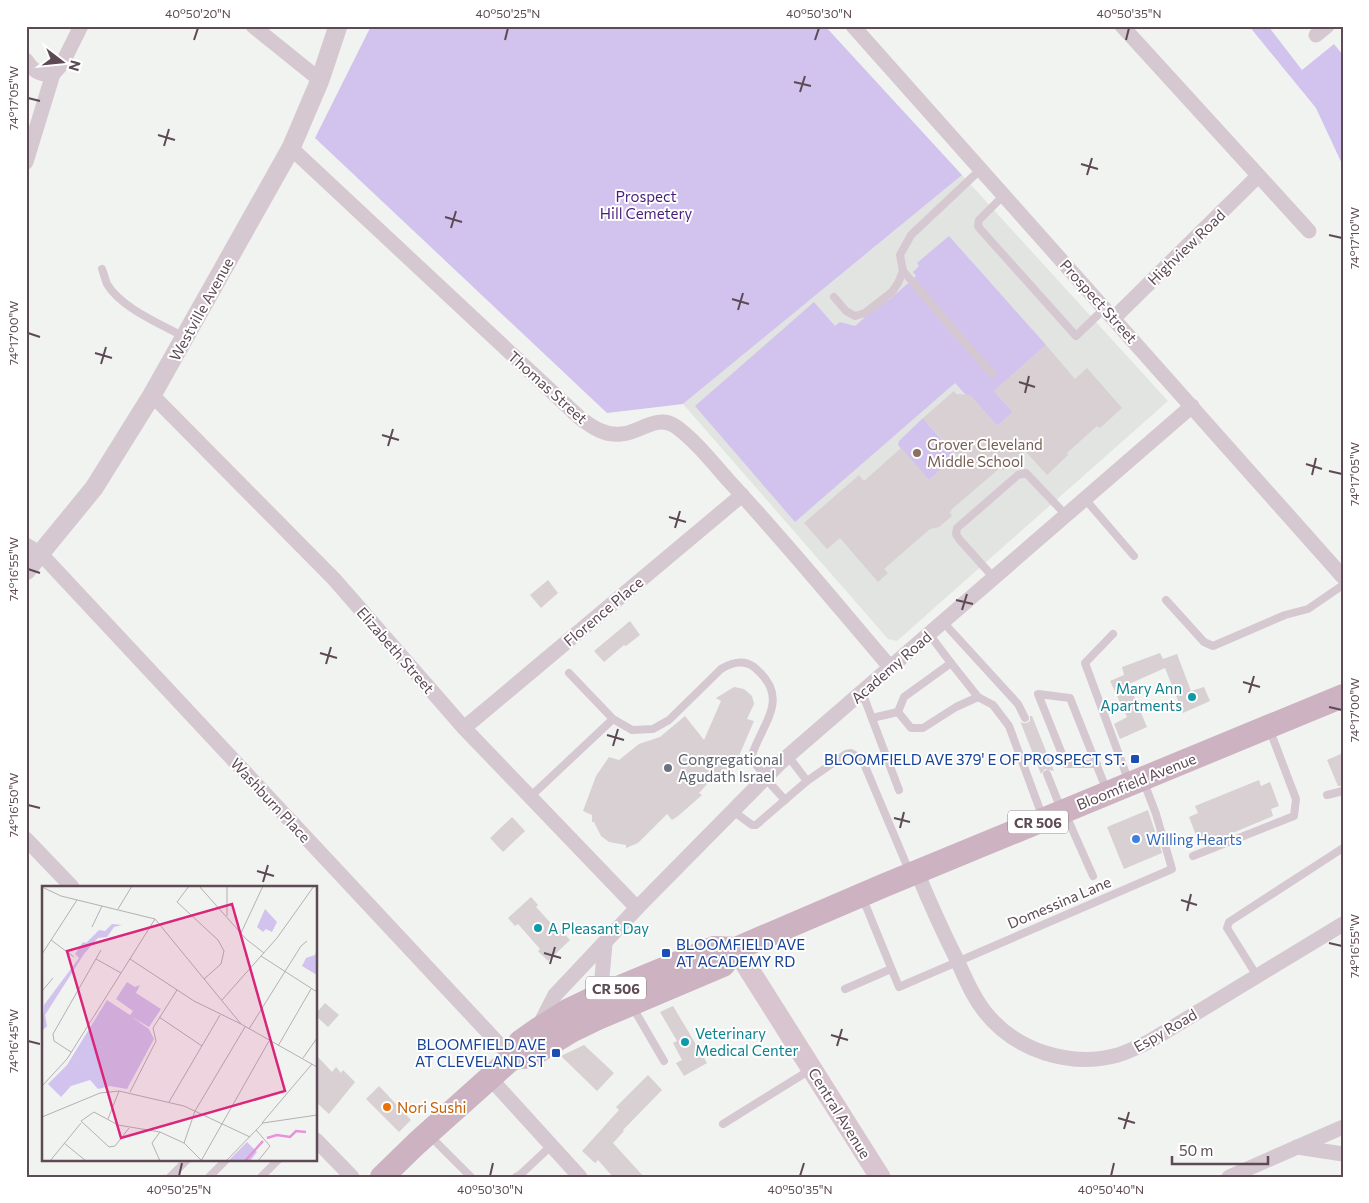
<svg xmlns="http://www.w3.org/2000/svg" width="1369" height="1203" font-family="Commissioner,sans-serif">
<rect width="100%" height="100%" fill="#f1f3f1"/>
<!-- education -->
<path fill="#e2e4e2" d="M962 175 1168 401 897 641 888 639 683 404Z"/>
<!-- green -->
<g fill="#d1c3ed">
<path d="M371 26H825L962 175 683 404 607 413 315 138Z"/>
<path d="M1249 26H1268L1302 70 1334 44 1343 55V166L1316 108Z"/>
<path d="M949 236 1046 345 994 391 1013 412 997 426 970 395H966L955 383 795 522 695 406 814 302 835 326 840 322 855 326 887 298 889 300 916 276 913 272 919 266 917 263Z"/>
<path d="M923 418 954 454V458L929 480 898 445 899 441Z"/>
</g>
<!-- building -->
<g fill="#d8d0d3">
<path d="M1046 345 1075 379 1087 368 1122 408 1100 428 1097 426 1067 453 1068 455 1047 475 1025 451 1003 470 1001 467 952 509 950 513 952 516 939 527 930 529 884 569 888 573 878 582 840 538 827 549 804 523 859 475 864 481 901 448 929 480 957 456 923 418 954 391 956 394 970 395 997 426 1013 412 994 391Z"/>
<path d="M548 580 558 593 541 608 530 595Z"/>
<path d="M630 621 640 635 626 646 624 645 604 662 594 651Z"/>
<path d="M1160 653 1163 659 1177 654 1191 691 1204 687 1210 701 1183 713 1165 668 1129 684 1147 727 1120 739 1114 724 1127 717 1110 681 1124 675 1122 667Z"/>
<path d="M734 687 744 689 752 696 754 704 747 719 754 721 732 772 725 769 721 776 717 773 699 793 702 795 678 816 672 820 667 814 638 843 626 848V845L609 842 601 836 594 822H592V815L583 811 596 776 609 757 619 760 639 744 660 737 685 716 704 740 721 701 716 698Z"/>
<path d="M1030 716H1032L1054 771 1045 769 1041 774 1020 721 1022 723H1027L1030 721Z"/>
<path d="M1343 753V786H1338L1327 760Z"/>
<path d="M1259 780 1261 786 1270 782 1279 806 1271 809 1273 816 1211 842 1209 838 1199 843 1189 817 1198 813 1195 806Z"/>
<path d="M1148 810 1162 853 1124 869 1107 827Z"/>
<path d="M512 817 525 831 503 852 490 838Z"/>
<path d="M531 897 538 905 536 907 559 932 561 930 570 940 548 961 538 951 540 949 518 924 515 926 508 918Z"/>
<path d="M325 1003 339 1015 328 1027 316 1016V1013Z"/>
<path d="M673 1006 707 1063 684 1076 676 1063 682 1060 673 1043 677 1041 660 1012Z"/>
<path d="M584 1045 614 1073 597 1091 561 1056Z"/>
<path d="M316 1055 332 1072 336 1067 341 1073 343 1070 355 1082 329 1114 316 1102Z"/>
<path d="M648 1075 662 1090 623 1130 624 1131 613 1143 644 1177H613L598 1160 595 1163 582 1151 619 1110 616 1107Z"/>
<path d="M379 1086 411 1120 399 1132 366 1099Z"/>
</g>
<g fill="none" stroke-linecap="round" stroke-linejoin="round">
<!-- service -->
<g stroke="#d6c8d0" stroke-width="8">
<path d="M1004 195 979 220 978 226 981 230 1076 336 1105 308"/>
<path d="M102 269C104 274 105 279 107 284 121 308 161 324 184 337"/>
<path d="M903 271 992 374"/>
<path d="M834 297 846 311 855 316 865 313 892 292 898 283 903 271 900 255 911 235 981 169"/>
<path d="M1085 499 1134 556"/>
<path d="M994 578 959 539 956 534 957 528 1018 475 1026 473 1066 515"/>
<path d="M1166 600 1204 642 1213 646 1285 615 1308 609 1343 585"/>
<path d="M943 622 1018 704 1025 718"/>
<path d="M929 634 951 663 904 697 898 712 911 728H923L956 707 978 697"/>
<path d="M1113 634 1085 663 1129 782"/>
<path d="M951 663 978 697 993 705 1009 726 1043 818"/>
<path d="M569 673 613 719 632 730 653 729 669 720 721 669C731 663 743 659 754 667 791 698 764 720 752 755L753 761 766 777"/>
<path d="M862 692 899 790"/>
<path d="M872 718 898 712"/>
<path d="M788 756 807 781"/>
<path d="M1097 764H1066L1038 694 1070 698 1107 791"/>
<path d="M1047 774 1061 809"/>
<path d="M765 778 785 800"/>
<path d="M1327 795 1343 791"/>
<path d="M530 797 613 719"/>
<path d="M733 811 752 825H756L807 781 846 754 851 753 862 759 910 873"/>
<path d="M1065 813 1093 876"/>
<path d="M1193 856 1294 816 1296 799 1269 728"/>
<path d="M863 899 899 987 1172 869 1156 814 1143 780"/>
<path d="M1257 976 1227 928 1229 922 1343 848"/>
<path d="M845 989 891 969"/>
<path d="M632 1006 664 1061"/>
<path d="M723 1124 810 1070"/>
<path d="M429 1135 471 1177"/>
<path d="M170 1177 188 1159"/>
<path d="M209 1177 227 1159"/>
<path d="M261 1177 279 1159"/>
<path d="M516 1177 521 1174 552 1145"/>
</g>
<!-- minor -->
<g stroke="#d6c8d0" stroke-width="15">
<path d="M253 26 320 80"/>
<path d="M853 26 1343 577"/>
<path d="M1122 26 1309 231"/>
<path d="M1316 35 1327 26"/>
<path d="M26 60C33 71 40 75 53 74"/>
<path d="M291 148 580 418C592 427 605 436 621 434 639 433 657 414 675 426 694 439 713 463 728 480 784 540 837 605 890 667"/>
<path d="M26 162 53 74 62 64 81 26"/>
<path d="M1114 318 1258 176"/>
<path d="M152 395 334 579 464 728 637 908"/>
<path d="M26 545 41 554 512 1058"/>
<path d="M464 728 742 495"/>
<path d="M26 839 72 887"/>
<path d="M917 872C929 901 942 930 956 958 965 977 972 996 985 1012 1016 1051 1070 1068 1118 1055 1130 1051 1140 1046 1150 1041L1343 924"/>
<path d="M605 944 602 977 607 999"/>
<path d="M539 1026 555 995 637 908 781 762 1192 406"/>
<path d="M489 1077 580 1177"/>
<path d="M316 1140 352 1177"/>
<path d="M1297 1147 1343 1154"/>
<path d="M1229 1177 1343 1127"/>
</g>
<!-- tertiary -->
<path stroke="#d6c8d0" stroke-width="19" d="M26 571 94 488 152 395 291 148 320 80 338 26"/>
<!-- secondary -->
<path stroke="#d8c5cf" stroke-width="21" d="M736 949 880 1177"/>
<!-- primary -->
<g stroke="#cdb2c1" stroke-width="24">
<path d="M512 1058 530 1056 571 1031 598 1018 723 965 736 949"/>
<path d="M382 1177 417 1143 512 1058 520 1042 537 1030 569 1010 596 997 714 948 736 949 752 942 885 885 1343 696"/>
</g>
</g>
<!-- ticks -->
<path fill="none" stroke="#5d4a55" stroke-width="2" d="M194 40 198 28M505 40 508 28M815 40 819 28M1126 40 1129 28M794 82 811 86M800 92 805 76M28 98 40 101M158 135 175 140M164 146 169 129M1081 164 1098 169M1087 175 1092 158M445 217 462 222M451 228 456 211M1329 235 1342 238M732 299 749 304M738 310 743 293M28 333 40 337M95 353 112 358M101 364 106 347M1019 382 1035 387M1025 393 1029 376M382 435 399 440M388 446 393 429M1306 464 1322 469M1329 471 1342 474M1312 475 1316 458M669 517 686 522M675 528 680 511M28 569 40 573M956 600 973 604M962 610 967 594M320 653 337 658M326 664 331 647M1243 682 1260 687M1249 693 1254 676M1329 707 1342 710M607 735 624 740M613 746 618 729M28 805 40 808M894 818 910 822M900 828 904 812M257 871 274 876M263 882 268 865M1181 900 1197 905M1187 911 1191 894M1329 943 1342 946M544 953 561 958M550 964 555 947M831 1035 848 1040M28 1041 40 1044M837 1046 842 1029M1118 1118 1135 1123M1124 1129 1129 1112M179 1176 182 1163M490 1176 493 1163M800 1176 804 1163M1111 1176 1114 1163"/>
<!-- markers -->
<circle fill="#8d6e63" stroke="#fff" stroke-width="2" cx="917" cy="453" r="5"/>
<g fill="#0f9aa8" stroke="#fff" stroke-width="2">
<circle cx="1192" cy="697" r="5"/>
<circle cx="538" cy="928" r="5"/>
<circle cx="685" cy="1042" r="5"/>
</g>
<g fill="#1a4fb4" stroke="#fff" stroke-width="2">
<rect x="1130" y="754" width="10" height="10" rx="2.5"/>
<rect x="661" y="948" width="10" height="10" rx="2.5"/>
<rect x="551" y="1048" width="10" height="10" rx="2.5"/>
</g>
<circle fill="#6b7280" stroke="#fff" stroke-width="2" cx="668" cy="768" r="5"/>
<circle fill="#3f7fe0" stroke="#fff" stroke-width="2" cx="1136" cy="839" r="5"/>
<circle fill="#e8710a" stroke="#fff" stroke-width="2" cx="387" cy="1107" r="5"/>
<g text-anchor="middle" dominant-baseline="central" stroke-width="4" stroke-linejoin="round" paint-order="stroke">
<!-- shield labels -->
<g fill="#fff" stroke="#8e8088" stroke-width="1">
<rect x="1008" y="810.5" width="60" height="23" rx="4"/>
<rect x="586" y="976.5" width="60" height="23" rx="4"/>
</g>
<g font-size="14" font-weight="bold" fill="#5d4a55">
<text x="1038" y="822">CR 506</text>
<text x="616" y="988">CR 506</text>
</g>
<!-- park labels -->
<g font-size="15" fill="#491e7b" stroke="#fff">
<text x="646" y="196">Prospect<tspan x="646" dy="17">Hill Cemetery</tspan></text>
</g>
<!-- street labels -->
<g font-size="15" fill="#5d4a55" stroke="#fff">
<text transform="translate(1186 247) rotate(-44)">Highview Road</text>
<text transform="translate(1099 301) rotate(48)">Prospect Street</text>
<text transform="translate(201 309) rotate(-61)">Westville Avenue</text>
<text transform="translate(548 387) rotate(42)">Thomas Street</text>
<text transform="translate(603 611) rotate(-40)">Florence Place</text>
<text transform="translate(396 650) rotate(49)">Elizabeth Street</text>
<text transform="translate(891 667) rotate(-41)">Academy Road</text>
<text transform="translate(1136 781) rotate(-22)">Bloomfield Avenue</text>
<text transform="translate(271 800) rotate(47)">Washburn Place</text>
<text transform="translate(1059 902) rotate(-23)">Domessina Lane</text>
<text transform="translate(1165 1030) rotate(-30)">Espy Road</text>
<text transform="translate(840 1113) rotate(58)">Central Avenue</text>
</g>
<!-- education labels -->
<g font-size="15" fill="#785e54" stroke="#fff" text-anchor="start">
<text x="927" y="444">Grover Cleveland<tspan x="927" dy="17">Middle School</tspan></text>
</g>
<!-- culture labels -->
<g font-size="15" fill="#0d838f" stroke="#fff" text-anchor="start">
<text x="1182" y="688" text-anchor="end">Mary Ann<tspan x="1182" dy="17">Apartments</tspan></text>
<text x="548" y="928">A Pleasant Day</text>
<text x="695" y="1033">Veterinary<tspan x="695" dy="17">Medical Center</tspan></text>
</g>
<!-- worship labels -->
<g font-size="15" fill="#5b616d" stroke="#fff" text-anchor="start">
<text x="678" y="759">Congregational<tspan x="678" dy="17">Agudath Israel</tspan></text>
</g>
<!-- transit labels -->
<g font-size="15" fill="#164399" stroke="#fff" text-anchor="end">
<text x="1125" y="759">BLOOMFIELD AVE 379' E OF PROSPECT ST.</text>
<text x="676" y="944" text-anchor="start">BLOOMFIELD AVE<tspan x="676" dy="17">AT ACADEMY RD</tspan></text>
<text x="546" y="1044">BLOOMFIELD AVE<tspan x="546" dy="17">AT CLEVELAND ST</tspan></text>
</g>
<!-- shop labels -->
<g font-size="15" fill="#366cbe" stroke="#fff" text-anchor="start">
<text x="1146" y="839">Willing Hearts</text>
</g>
<!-- food labels -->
<g font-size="15" fill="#c56008" stroke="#fff" text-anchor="start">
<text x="397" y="1107">Nori Sushi</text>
</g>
</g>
<!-- overview -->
<g transform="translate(42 886)">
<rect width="275" height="275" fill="#f1f3f1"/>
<path d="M223 23 235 36 230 46 224 43 221 46 215 41ZM70 38 80 39 72 41 65 51 56 52 42 68 3 129 5 140 0 145 2 119 37 72 33 68 41 56 44 57 57 44 63 45ZM275 63V89L260 80 264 72 273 69ZM85 96 93 101 98 99 94 107 119 123 107 141 90 131 107 143 112 153 85 203 68 200 56 203 48 194 29 200 19 211 6 198 25 179 65 114 88 129 91 125 74 113ZM205 256 215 266 208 275H186Z" fill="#d1c3ed"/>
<path fill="none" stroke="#e793d9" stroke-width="2.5" d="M225 252 235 249 248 251 254 245 264 246M203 275 221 255"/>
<path fill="none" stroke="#b6afb3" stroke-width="1" d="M147 0 135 16 176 54 182 65 179 78 162 93M157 0 204 53 222 67M0 1 19 10 113 33 199 138 275 181M76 23 90 0M185 30V0M50 41 60 20M199 47 221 0M9 54 32 71M0 68 35 14M219 70 275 106M54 73 79 87M88 73 152 115 199 138M0 105 11 92M180 114 235 52 272 0M117 131 160 160M207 143 259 60 265 55M236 160 269 103M29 166 12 155 11 148 59 64M261 172 275 152M0 200 25 173 113 33M88 206 114 155 111 142 135 104M127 216 178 129M0 231 58 207 77 205 142 220 208 251M66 233 77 205M220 237 270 178M87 242 73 260 67 261 39 235 52 226 76 239 118 246M214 244 228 260 216 275M22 257 44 275M142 257 153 225 203 141M8 275 39 237M118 275 110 257 118 246 142 257 159 274M159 275 227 155M184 275 221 237 275 229"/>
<path fill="#d9257a" fill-opacity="0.15" stroke="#d9257a" stroke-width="2.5" d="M190 18 243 205 79 252 25 65Z"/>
<rect width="275" height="275" fill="none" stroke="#5d4a55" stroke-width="2.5"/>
</g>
<!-- border -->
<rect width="1369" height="1203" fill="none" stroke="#ffffff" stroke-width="55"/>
<!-- north arrow -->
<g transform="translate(62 62) rotate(106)" stroke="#ffffff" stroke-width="4" paint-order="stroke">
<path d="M0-4L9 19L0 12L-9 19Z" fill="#5d4a55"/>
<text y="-8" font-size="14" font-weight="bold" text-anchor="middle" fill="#5d4a55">N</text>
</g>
<!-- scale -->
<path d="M1172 1156v8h96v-8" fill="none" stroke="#5d4a55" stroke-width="2.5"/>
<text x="1179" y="1156" font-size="15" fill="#5d4a55" stroke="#ffffff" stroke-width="4" paint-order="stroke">50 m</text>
<rect x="28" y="28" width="1314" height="1148" fill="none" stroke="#5d4a55" stroke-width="2"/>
<g font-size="12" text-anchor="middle" fill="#5d4a55">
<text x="198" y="18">40°50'20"N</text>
<text x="508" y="18">40°50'25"N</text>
<text x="819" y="18">40°50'30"N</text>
<text x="1129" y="18">40°50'35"N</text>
<text transform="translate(14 98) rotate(-90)" y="4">74°17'05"W</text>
<text transform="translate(1355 238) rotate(-90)" y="4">74°17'10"W</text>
<text transform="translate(14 333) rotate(-90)" y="4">74°17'00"W</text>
<text transform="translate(1355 474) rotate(-90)" y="4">74°17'05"W</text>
<text transform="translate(14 569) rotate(-90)" y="4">74°16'55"W</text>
<text transform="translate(1355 710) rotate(-90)" y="4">74°17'00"W</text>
<text transform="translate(14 805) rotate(-90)" y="4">74°16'50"W</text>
<text transform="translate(1355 946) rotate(-90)" y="4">74°16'55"W</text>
<text transform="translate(14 1041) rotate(-90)" y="4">74°16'45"W</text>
<text x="179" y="1194">40°50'25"N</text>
<text x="490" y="1194">40°50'30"N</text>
<text x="800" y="1194">40°50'35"N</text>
<text x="1111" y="1194">40°50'40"N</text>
</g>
</svg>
